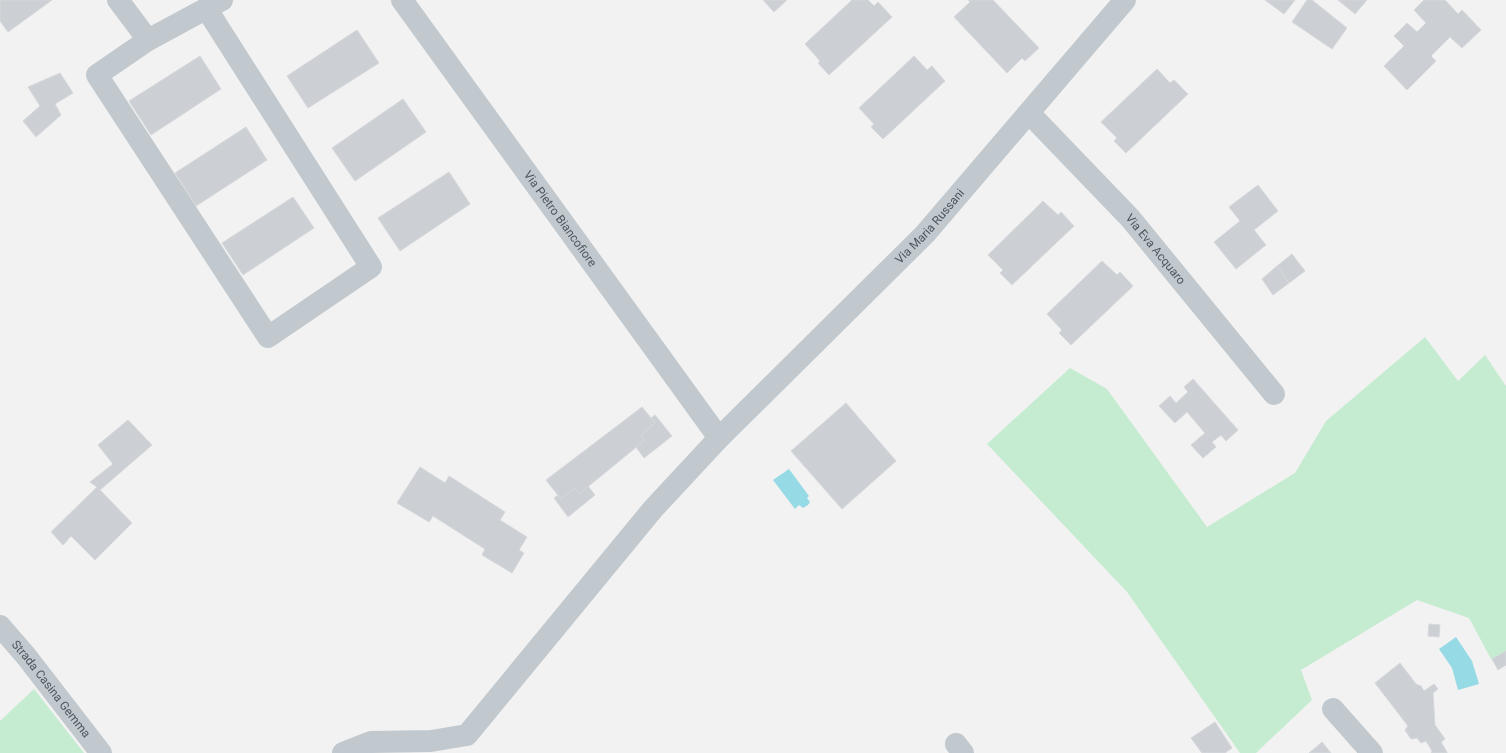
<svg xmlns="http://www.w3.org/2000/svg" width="1506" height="753" font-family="Roboto,sans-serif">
<rect width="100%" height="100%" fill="#f3f2f2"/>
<!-- green -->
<g fill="#c5ecd1">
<path d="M1425 337 1458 381 1485 355 1506 386V656L1491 659 1469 618 1417 600 1301 670 1312 700 1256 753H1240L1127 592 987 444 1070 368 1107 389 1207 527 1295 473 1326 421Z"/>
<path d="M34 689 84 753H0V721Z"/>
</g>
<!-- water -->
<g fill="#96dae5">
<path d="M789 469 809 496 807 498 810 502 808 505 803 508 799 505 795 509 773 480Z"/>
<path d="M1456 637 1472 661 1479 684 1458 690 1452 668 1439 649Z"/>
</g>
<!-- building -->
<g fill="#cccfd3" stroke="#d6d8dc">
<path d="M0 0H52L8 32 0 21Z"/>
<path d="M763 0H787L774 12Z"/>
<path d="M852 0H868L874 6 878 2 892 17 829 75 818 63 820 61 805 44Z"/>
<path d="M968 0H993L1039 48 1025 61 1022 58 1007 73 954 17 970 2Z"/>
<path d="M1265 0H1295L1284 14Z"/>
<path d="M1307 0H1312L1347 28 1332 49 1292 22Z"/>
<path d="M1338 0H1367L1355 14Z"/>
<path d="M1424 0H1445L1458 14 1462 10 1481 30 1462 48 1450 37 1431 56 1436 61 1407 90 1384 66 1404 46 1394 36 1407 23 1417 32 1426 23 1414 10Z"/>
<path d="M357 30 379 63 308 108 287 76Z"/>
<path d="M200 56 221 89 151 135 129 101Z"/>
<path d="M914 56 927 70 932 66 945 81 883 139 871 127 874 124 859 108Z"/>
<path d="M1157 69 1170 83 1174 80 1188 94 1126 153 1114 141 1117 138 1101 122Z"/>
<path d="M60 73 73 93 55 104 61 115 36 137 23 121 40 106 28 87Z"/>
<path d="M403 99 426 132 355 181 332 148Z"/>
<path d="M246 127 267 160 196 206 175 173Z"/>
<path d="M449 172 470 204 400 251 378 218Z"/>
<path d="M1258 185 1278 211 1254 230 1266 245 1236 269 1214 242 1240 221 1229 207Z"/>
<path d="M293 197 314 228 243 275 222 243Z"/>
<path d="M1043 201 1058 215 1061 212 1074 226 1012 285 1000 273 1003 270 988 255Z"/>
<path d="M1292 254 1305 271 1289 283 1277 266Z"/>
<path d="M1102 261 1117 275 1120 272 1133 286 1071 345 1059 333 1062 330 1047 314Z"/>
<path d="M1277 266 1289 283 1273 295 1262 279Z"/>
<path d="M1193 379 1238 430 1226 441 1221 435 1212 442 1216 447 1203 458 1191 445 1205 433 1187 412 1175 423 1159 406 1170 396 1176 403 1188 392 1184 387Z"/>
<path d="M846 403 896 461 842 509 791 451Z"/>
<path d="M642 407 655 423 641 435 645 440 579 494 575 488 561 499 546 480Z"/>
<path d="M655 415 672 436 644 458 636 447 645 440 641 435 655 423 651 418Z"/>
<path d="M128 420 152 445 100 490 132 523 95 560 71 536 63 545 51 532 97 487 90 482 113 464 98 445Z"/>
<path d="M420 467 445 483 449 476 505 512 500 520 527 537 519 550 524 553 512 573 482 555 485 549 433 516 429 522 397 503Z"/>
<path d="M588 486 595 495 568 517 554 498 558 495 561 499 575 488 579 494Z"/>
<path d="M1429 624 1440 625 1439 637 1428 636Z"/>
<path d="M1506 651V665L1498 670 1492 659Z"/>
<path d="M1400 663 1416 684 1421 686 1424 691 1434 684 1438 689 1433 693 1435 725 1445 739 1441 742 1447 752V753H1431L1432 751 1426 741 1421 743 1417 738 1411 739 1405 730 1408 726 1375 683Z"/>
<path d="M1215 722 1232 748 1225 753H1202L1191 738Z"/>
<path d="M1322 742 1331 753H1309Z"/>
</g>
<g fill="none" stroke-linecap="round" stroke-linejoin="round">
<!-- minor -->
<g stroke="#c1c9ce" stroke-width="22">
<path d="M118 0 148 40"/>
<path id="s1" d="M402 0 719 438"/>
<path d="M206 8 371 267 268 337 97 75 148 40 222 0"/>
<path id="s2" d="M1029 113 1130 218 1274 394"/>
<path id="s3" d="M0 626 26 656 101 753"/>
<path d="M1333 709 1372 753"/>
<path d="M956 744 963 753"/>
<path id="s4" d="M343 753 371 742 431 741 467 735 653 509 719 438 925 234 1125 0"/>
</g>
</g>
<g text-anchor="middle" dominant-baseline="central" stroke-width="3" stroke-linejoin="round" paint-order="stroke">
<!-- street labels -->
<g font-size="12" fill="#4b565d" stroke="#fff">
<text stroke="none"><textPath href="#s1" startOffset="270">Via Pietro Biancofiore</textPath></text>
<text stroke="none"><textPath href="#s4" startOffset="815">Via Maria Russani</textPath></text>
<text stroke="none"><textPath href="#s2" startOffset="186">Via Eva Acquaro</textPath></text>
<text stroke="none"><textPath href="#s3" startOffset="81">Strada Casina Gemma</textPath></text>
</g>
</g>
</svg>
